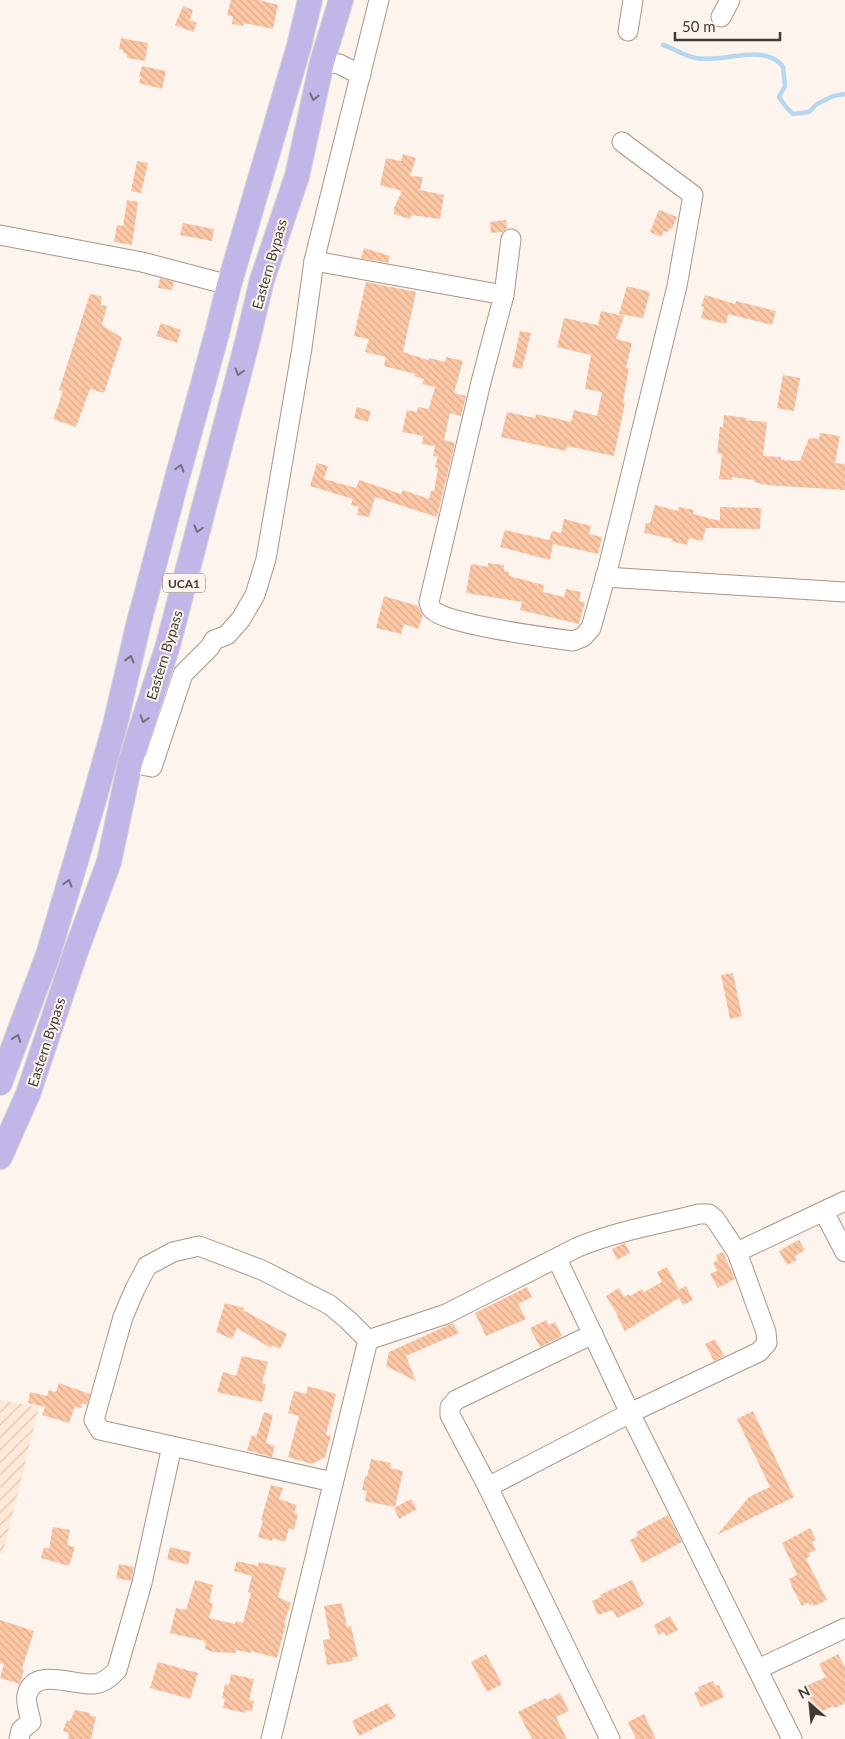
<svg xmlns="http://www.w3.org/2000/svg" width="845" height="1739" font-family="Lato,sans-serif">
<defs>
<pattern id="industrial-furrows" width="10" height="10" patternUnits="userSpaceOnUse" patternTransform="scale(1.25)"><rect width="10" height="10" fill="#fee8d8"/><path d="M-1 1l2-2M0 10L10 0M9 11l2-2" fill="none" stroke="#dbc8ba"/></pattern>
<pattern id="building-back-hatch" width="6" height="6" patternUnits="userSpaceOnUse" patternTransform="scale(1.25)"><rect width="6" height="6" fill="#fcc7a5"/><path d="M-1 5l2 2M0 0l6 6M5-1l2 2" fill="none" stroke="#d9ac8f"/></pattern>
</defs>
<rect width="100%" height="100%" fill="#fdf4ee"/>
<!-- industrial -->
<path fill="url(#industrial-furrows)" d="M0 1400 39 1407 3 1553H0Z"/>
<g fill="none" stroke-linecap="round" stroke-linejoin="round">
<!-- stream -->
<path stroke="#b6d7f0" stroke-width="4.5" d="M663 45C673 48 685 56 696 58 718 63 755 47 774 59 778 61 781 64 783 67L785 86 779 97 787 108 793 114 809 112 817 104 833 96 845 94"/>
</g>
<!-- building -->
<g fill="url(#building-back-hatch)">
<path d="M231 0H259L278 5 273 29 244 23 243 26 232 24 233 17 227 15Z"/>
<path d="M183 6 193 10 190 20 197 23 193 32 175 25Z"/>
<path d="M121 38 148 43 145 61 127 58V54L123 53V50L119 49Z"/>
<path d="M142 66 166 71 162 89 139 83 141 77 139 76Z"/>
<path d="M403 154 416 158 410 176 423 177 420 190 444 195 440 219 411 215 410 219 394 214V208L402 191 380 185 386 158 401 161Z"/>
<path d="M137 161 148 163 141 193 131 191Z"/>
<path d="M127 200 138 202 132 245 114 242 117 225 123 226Z"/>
<path d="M659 210 677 217 672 229 670 228 668 232 664 231 661 237 650 232Z"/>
<path d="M506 220 507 228 503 232 491 233 490 222Z"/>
<path d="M183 223 214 229 212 241 180 235Z"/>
<path d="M364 248 390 256 388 263 361 258Z"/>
<path d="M160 278 174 282 172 290 158 288Z"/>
<path d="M366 282 416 292 403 352 428 360 429 358 445 362 446 357 463 361 454 393 466 396 461 416 450 413 444 440 455 443 437 517 375 497 369 517 357 515 359 507 351 505 353 499 310 486 317 463 328 466 324 479 356 488 359 480 401 494 403 490 429 499 431 491H434L438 468 435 467 438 457 433 456 435 446 422 444 423 436 402 432 407 410 417 412 418 407 429 409 435 387 422 384 424 379 414 376 415 374 384 366 386 357 365 352 369 339 354 336Z"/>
<path d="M627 286 650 292 643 318 619 314Z"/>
<path d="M90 294 101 296V305L107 306 102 325 122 338 104 393 90 389 76 427 53 419 63 391 59 390Z"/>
<path d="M705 295 735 304 736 301 776 311 772 325 728 314 726 324 701 318 704 307 701 306Z"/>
<path d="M601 311 624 316 616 339 632 343 626 368H629L623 402 625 403 614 456 567 446 566 451 501 437 507 412 535 418 536 414 571 422 574 410 597 416 602 392 585 389 591 355 557 347 564 318 598 325Z"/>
<path d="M161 323 181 330 177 343 156 336Z"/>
<path d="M520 331 531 333 522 369 512 367Z"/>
<path d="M783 375 800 378 794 411 777 408Z"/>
<path d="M357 407 371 411 368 422 354 418Z"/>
<path d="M724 415 747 418 746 420 767 422 763 456 781 457V460L800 461 809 438 819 439 820 433 840 436 835 463 845 464V490L766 485 754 482V480L732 477V480L719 479 722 454 717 453 720 427H723Z"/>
<path d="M655 505 678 511 679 507 694 510 693 514 720 521V507L761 508 760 529 706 528 702 541 689 538 687 545 671 541 672 539 644 533 646 523H650Z"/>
<path d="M564 519 591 526 589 534 602 537 598 554 553 544 550 560 500 547 505 530 549 540 552 531 561 533Z"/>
<path d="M488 563 504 565V571L509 572V576L544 585 543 592 564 597 566 589 581 592 579 601 585 602 579 624 520 610 522 602 466 593 471 564 488 567Z"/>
<path d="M384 596 418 606 423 615 418 629 404 624 401 634 376 628Z"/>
<path d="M733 973 742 1016 730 1019 721 975Z"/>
<path d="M799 1240 805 1250 795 1256 797 1260 787 1265 779 1251Z"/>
<path d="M625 1243 630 1253 617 1260 612 1249Z"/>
<path d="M723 1252 735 1279 718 1288 710 1274 717 1271 713 1263 718 1260 716 1255Z"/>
<path d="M667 1267 679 1290 686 1286 693 1300 683 1305 679 1298 625 1331 617 1317 618 1316 606 1296 619 1288 624 1297 629 1294 630 1296 642 1289 644 1292 662 1282 657 1272Z"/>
<path d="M527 1287 532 1297 518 1304 526 1319 486 1336 475 1313Z"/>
<path d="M225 1303 244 1308 243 1310 287 1334 280 1349 272 1345 271 1348 237 1328 232 1339 216 1332Z"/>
<path d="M546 1320 549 1325 555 1322 562 1336 540 1347 530 1328Z"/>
<path d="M453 1323 459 1333 406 1356 416 1381 386 1366 389 1352Z"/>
<path d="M715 1339 724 1356 714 1361 705 1344Z"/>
<path d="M242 1356 268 1362 262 1383 266 1384 262 1402 217 1392 223 1372 236 1376Z"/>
<path d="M59 1383 90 1394 87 1405 82 1403 81 1408 75 1406 69 1423 42 1415 45 1407 28 1403 30 1392 47 1396 49 1390 56 1392Z"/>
<path d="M308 1386 336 1394 326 1435 331 1436 325 1457 312 1464 288 1457 299 1416 288 1413 294 1391 306 1394Z"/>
<path d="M753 1411 794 1497 717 1535 749 1497 770 1487 737 1419Z"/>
<path d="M264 1412 273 1415 266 1443 275 1446 272 1457 247 1450 252 1435 256 1437Z"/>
<path d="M371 1459 391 1463 390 1468 403 1471 395 1507 365 1501 367 1491 362 1490 365 1476 367 1477Z"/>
<path d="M271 1485 283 1488 279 1499 297 1505 294 1513 298 1514 294 1530 289 1528 285 1542 273 1538 272 1541 258 1537 263 1521 261 1520Z"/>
<path d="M411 1499 417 1509 399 1519 394 1508Z"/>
<path d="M668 1515 682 1542 642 1563 630 1540 638 1536 636 1532Z"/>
<path d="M53 1527 70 1530 67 1545 75 1547 69 1566 41 1558 44 1547 49 1549Z"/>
<path d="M810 1528 816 1540 812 1542 816 1550 809 1553 810 1556 806 1559 827 1600 814 1606 812 1604 810 1605 808 1602 802 1606 792 1587 789 1579 797 1575 782 1543Z"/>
<path d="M170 1547 191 1552 188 1565 167 1559Z"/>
<path d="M237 1561 258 1566 259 1562 286 1568 278 1597 291 1603 284 1623H286L277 1658 251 1651V1653L236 1650V1653L213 1652 205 1649 206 1644 204 1643 205 1641 170 1633 176 1608 186 1610 195 1580 213 1585 209 1602 213 1603 209 1618 235 1624 236 1621 243 1623 251 1593 248 1592 252 1576 234 1571Z"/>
<path d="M119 1564 134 1567 131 1581 116 1578Z"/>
<path d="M632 1580 644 1605 617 1618 613 1610 598 1615 592 1601 601 1597 600 1595Z"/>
<path d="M342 1603 347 1627 351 1626 358 1657H352L353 1661 327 1665 323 1640 330 1639 324 1606Z"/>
<path d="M670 1616 678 1630 666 1636 664 1632 659 1635 654 1625Z"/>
<path d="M0 1620 34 1631 22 1669H24L20 1684 0 1678 4 1664 0 1663Z"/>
<path d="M486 1654 502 1684 487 1692 471 1662Z"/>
<path d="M838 1654 845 1667V1703L835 1708 833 1706 814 1715 805 1698 808 1696 804 1687 826 1677 819 1664Z"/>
<path d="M158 1662 198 1673 190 1699 150 1688Z"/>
<path d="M231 1674 254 1679 249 1700 254 1701 252 1711 246 1710 245 1713 223 1708 225 1699 222 1698 225 1684 229 1685Z"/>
<path d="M713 1681 715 1686 719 1685 724 1697 701 1707 694 1693 700 1690 698 1687Z"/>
<path d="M560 1693 569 1711 556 1717 567 1739H532L518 1712 546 1698 547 1700Z"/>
<path d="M388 1703 396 1717 359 1736 352 1721Z"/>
<path d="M75 1710 90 1713V1715L96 1717 91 1739H68L69 1733 63 1731 67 1720 70 1721Z"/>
<path d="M644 1714 656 1739H636L628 1722Z"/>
</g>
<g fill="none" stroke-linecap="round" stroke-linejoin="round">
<!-- minor casing -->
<g stroke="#a89688" stroke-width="21">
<g id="minor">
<path d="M721 17 730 0"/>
<path d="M628 31 633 0"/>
<path d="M322 62 339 64 361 75"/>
<path d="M0 235 142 262 229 285"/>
<path d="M314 261 504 295 481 382 429 602C430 605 430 607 432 609 442 624 551 638 573 641L583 637 591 628 608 568 677 286 693 195 622 142"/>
<path d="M504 295 511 239"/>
<path d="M605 577 845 592"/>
<path d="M130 763 152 767 183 674 210 647 214 640 227 635 241 619 255 595 266 559 302 348 314 261 379 0"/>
<path d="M824 1212 845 1252"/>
<path d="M557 1259 630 1413 792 1739"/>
<path d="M368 1340 446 1314 578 1247C617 1231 659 1224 699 1214H709L715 1219 737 1252"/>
<path d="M333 1482 100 1430 94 1420 123 1317 135 1289 147 1266 173 1252 199 1246 262 1270 330 1305 348 1320 368 1340"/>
<path d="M488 1487 450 1415V1407L456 1400 593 1334"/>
<path d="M758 1669 845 1628"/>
<path d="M19 1739 21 1730 31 1722C30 1715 25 1702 27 1695 34 1666 75 1686 94 1684 104 1683 111 1677 117 1670L142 1583 172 1446"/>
<path d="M271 1739 368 1340"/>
<path d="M610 1739 488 1487 630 1413 759 1352 767 1343 766 1332 737 1252 845 1201"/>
</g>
</g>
<!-- major casing -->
<g stroke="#d5d4d2" stroke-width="26">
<g id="major">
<path d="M0 1083 48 955 93 803 115 725 138 626 176 482 217 333 229 285 299 46 310 0"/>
<path d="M0 1157 28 1094 76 951 109 862 130 763 168 645 248 339 262 280 297 176 322 62 341 0"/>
</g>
</g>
<!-- minor -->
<use href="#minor" stroke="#fff" stroke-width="19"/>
<!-- major -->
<use href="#major" stroke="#c2b6e8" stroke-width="24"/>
</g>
<!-- one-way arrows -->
<defs><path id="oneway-chevron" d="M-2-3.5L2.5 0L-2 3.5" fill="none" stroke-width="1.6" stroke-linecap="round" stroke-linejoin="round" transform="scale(1.25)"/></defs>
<g stroke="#756c7c">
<use href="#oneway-chevron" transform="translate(314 97) rotate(103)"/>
<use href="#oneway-chevron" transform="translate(239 372) rotate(105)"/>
<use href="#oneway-chevron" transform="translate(180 468) rotate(-74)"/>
<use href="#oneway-chevron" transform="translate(198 529) rotate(105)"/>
<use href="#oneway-chevron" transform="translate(130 659) rotate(-76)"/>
<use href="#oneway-chevron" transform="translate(144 719) rotate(108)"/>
<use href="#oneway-chevron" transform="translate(68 883) rotate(-74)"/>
<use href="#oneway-chevron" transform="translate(17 1038) rotate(-70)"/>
</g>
<g text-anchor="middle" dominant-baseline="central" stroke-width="4" stroke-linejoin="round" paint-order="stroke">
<!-- shield labels -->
<rect fill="#fdf4ee" stroke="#7a726c" stroke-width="1" x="163" y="573.5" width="42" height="19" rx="4"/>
<g font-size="12" font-weight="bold" fill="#423a34">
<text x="184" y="583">UCA1</text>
</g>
<!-- street labels -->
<g font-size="14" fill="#423a34" stroke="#fdf4ee">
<text transform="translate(269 264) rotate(-74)">Eastern Bypass</text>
<text transform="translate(164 655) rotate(-73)">Eastern Bypass</text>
<text transform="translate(46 1042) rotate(-72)">Eastern Bypass</text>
</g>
</g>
<!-- north arrow -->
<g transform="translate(810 1704) rotate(333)" stroke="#fdf4ee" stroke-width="4" paint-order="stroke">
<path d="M0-4L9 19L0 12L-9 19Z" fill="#423a34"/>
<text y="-8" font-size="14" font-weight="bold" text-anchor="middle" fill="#423a34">N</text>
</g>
<!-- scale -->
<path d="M675 32v8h105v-8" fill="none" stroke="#423a34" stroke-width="2.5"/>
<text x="682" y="32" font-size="15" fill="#423a34" stroke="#fdf4ee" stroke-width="4" paint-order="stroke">50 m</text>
</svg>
